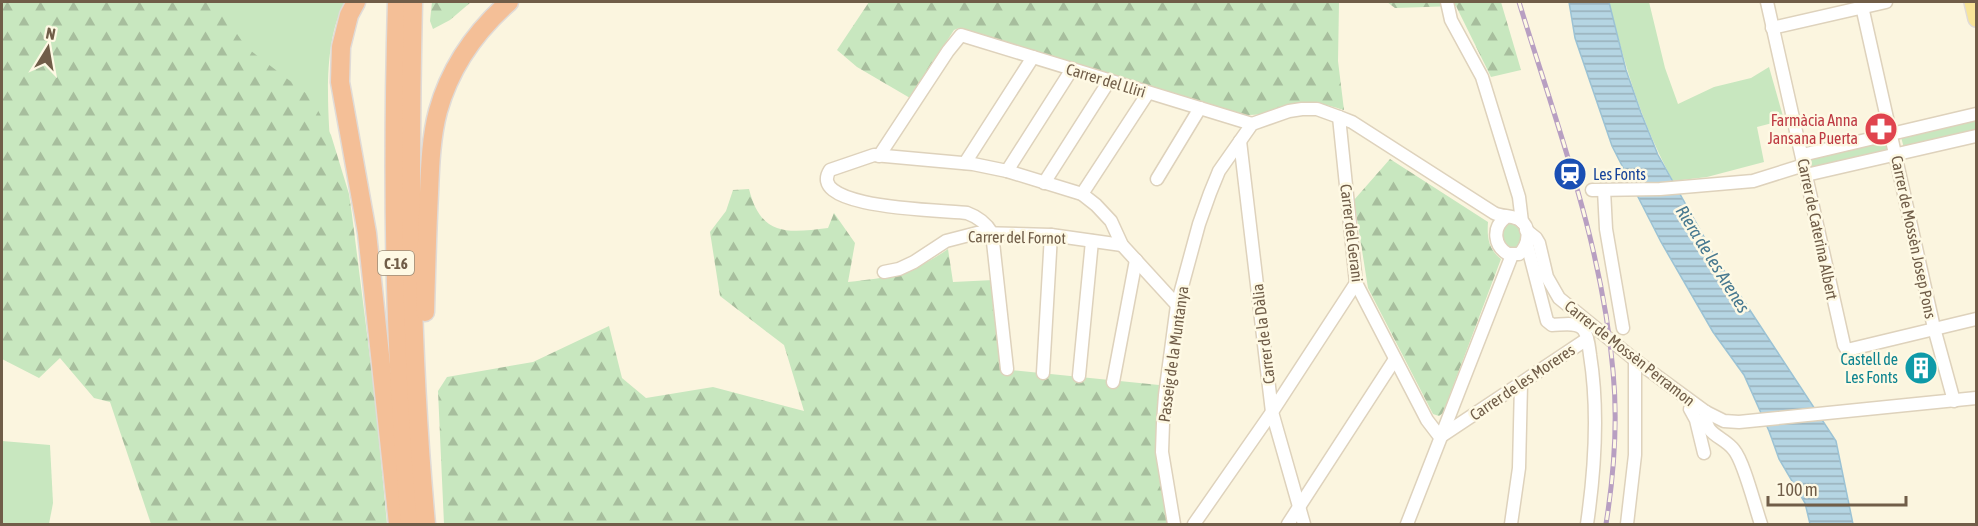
<svg xmlns="http://www.w3.org/2000/svg" width="1978" height="526" font-family="'Asap Condensed',sans-serif">
<defs>
<pattern id="forest-firs" width="22" height="20" patternUnits="userSpaceOnUse" patternTransform="scale(1.5)"><rect width="22" height="20" fill="#c8e7bf"/><path d="M5 1l3.5 6h-7zM16 11l3.5 6h-7z" fill="#a7be9d"/></pattern>
<pattern id="water-rules" width="6" height="5" patternUnits="userSpaceOnUse" patternTransform="scale(1.5)"><rect width="6" height="5" fill="#b5d5e3"/><path d="M0 2.5h6" fill="none" stroke="#98b0ba"/></pattern>
</defs>
<rect width="100%" height="100%" fill="#fbf5df"/>
<!-- green -->
<g fill="#c8e7bf">
<path d="M191 2H345C322 43 328 110 331 156Z"/>
<path d="M1609 2H1649L1665 68 1678 104 1714 87 1751 78 1769 67 1784 120 1757 127 1764 162 1707 177 1673 181C1641 122 1625 66 1609 2Z"/>
<path d="M1976 119V131L1904 148 1901 137Z"/>
<path d="M1888 138 1891 150 1811 169 1808 157Z"/>
<path d="M1507 222H1513L1520 228 1522 242 1517 249 1512 250 1503 243 1501 229Z"/>
<path d="M2 441 50 445 53 503 49 524H2Z"/>
</g>
<!-- forest -->
<g fill="url(#forest-firs)">
<path d="M2 2H208L220 9 246 47 311 97 331 135 349 194 352 215 375 397 387 524H151L110 402 94 398 60 358 39 378 2 359Z"/>
<path d="M432 2H471L450 20 433 29 430 21Z"/>
<path d="M869 2H1354L1339 3 1338 61 1344 110C1333 107 1322 103 1311 104 1289 105 1268 116 1246 115L959 28 954 30 910 98 857 67 837 50Z"/>
<path d="M1387 2H1501L1521 70 1491 77 1456 6 1395 8Z"/>
<path d="M1390 159 1488 222C1487 237 1488 249 1501 259L1443 413 1439 416 1433 414 1368 288 1354 200Z"/>
<path d="M749 189C761 237 788 233 828 228L834 213 855 243 848 282C893 277 910 275 948 249L953 282 994 280 1000 369 1159 385 1157 428 1158 456 1167 524H444L438 391 447 377 533 362 609 326 622 378 646 398 713 387 804 411 784 345 720 296 710 232 726 211 733 190Z"/>
</g>
<!-- water -->
<path fill="url(#water-rules)" stroke="#9bc2d4" stroke-width="1.5" d="M1569 2H1609L1626 70 1641 113 1658 155 1717 260 1836 441 1853 524H1810L1805 503 1779 459 1769 431 1744 375 1713 332 1661 242 1612 146 1575 38Z"/>
<g fill="none" stroke-linecap="round" stroke-linejoin="round">
<!-- minor casing -->
<g stroke="#ded2bc" stroke-width="15">
<g id="minor">
<path d="M1447 2 1451 20 1482 77 1519 197 1522 222"/>
<path d="M1767 2 1844 345 1847 350 1976 319"/>
<path d="M1861 2 1934 328 1954 401"/>
<path d="M1772 28 1886 2"/>
<path d="M1339 117 1356 283 1427 420 1440 437 1587 339"/>
<path d="M1240 141 1272 412 1304 524"/>
<path d="M1802 155 1976 114"/>
<path d="M879 156 948 51 961 35 1252 124"/>
<path d="M965 163 1033 57"/>
<path d="M1007 171 1072 69"/>
<path d="M1806 175 1976 136"/>
<path d="M1157 179 1200 108"/>
<path d="M1044 183 1109 81"/>
<path d="M1592 190 1660 189 1753 181 1804 165"/>
<path d="M1604 190 1606 229 1623 328"/>
<path d="M1082 194 1148 93"/>
<path d="M1526 230 1536 238 1539 243 1547 277 1559 298 1635 360 1706 412 1724 421 1739 422 1976 398"/>
<path d="M1527 244 1547 321 1552 325C1561 325 1576 321 1583 329 1588 335 1589 347 1590 355 1599 411 1595 469 1587 524"/>
<path d="M884 272 899 269 914 262 946 241 977 233 1051 235 1122 245"/>
<path d="M1007 369 992 233C986 223 978 217 967 213 950 210 804 210 830 170L874 155 973 164 1007 171 1082 194 1096 205 1111 221 1122 245 1177 305"/>
<path d="M1043 373 1051 235"/>
<path d="M1079 376 1092 241"/>
<path d="M1113 382 1136 260"/>
<path d="M1690 409 1696 420 1704 453"/>
<path d="M1706 412C1702 435 1724 436 1734 450 1744 462 1755 507 1761 524"/>
<path d="M1174 524 1162 452 1163 423 1165 395 1177 305 1199 224 1210 193 1219 171 1252 124 1289 111 1302 109H1317L1339 117 1352 122 1494 213C1502 217 1510 215 1518 219 1532 226 1529 245 1519 254H1508C1494 246 1492 228 1505 218"/>
<path d="M1194 524 1272 412 1356 283"/>
<path d="M1288 524 1395 359"/>
<path d="M1407 524 1512 255"/>
<path d="M1511 524 1519 468 1521 384"/>
<path d="M1627 524 1635 455V360"/>
</g>
</g>
<!-- major casing -->
<g stroke="#e0dbd7" stroke-width="18">
<path id="major" d="M1972 2 1976 19"/>
</g>
<!-- highway casing -->
<g stroke="#e0dbd7" stroke-width="21">
<g id="highway">
<path d="M356 2 349 15 341 47 340 82 367 233 398 524"/>
<path d="M397 2C392 175 393 349 410 521"/>
<path d="M413 2C409 176 410 351 426 524"/>
<path d="M425 312C426 272 427 232 429 193 430 166 431 137 438 111 450 68 476 31 509 2"/>
</g>
</g>
<!-- minor -->
<use href="#minor" stroke="#fff" stroke-width="12"/>
<!-- major -->
<use href="#major" stroke="#f8e598" stroke-width="15"/>
<!-- highway -->
<use href="#highway" stroke="#f4bf97" stroke-width="18"/>
<!-- rail casing -->
<g stroke="#b89fc2" stroke-width="5">
<path id="rail" d="M1519 2C1556 123 1602 243 1613 371 1618 422 1614 474 1606 524"/>
</g>
<!-- rail -->
<use href="#rail" stroke="#fef9e4" stroke-width="3" stroke-dasharray="9" stroke-linecap="butt"/>
</g>
<!-- icons -->
<defs>
<g id="pharmacy-disc" transform="scale(1.725)"><circle r="9.5" fill="#e0444e" stroke="#fef9e4"/><path d="M-2-6h4v4h4v4h-4v4h-4v-4h-4v-4h4Z" fill="#fff"/></g>
<g id="station-disc" transform="scale(1.725)"><circle r="9.5" fill="#1a4fb4" stroke="#fef9e4"/><path d="M-3-6H3Q5-6 5-4V2Q5 4 3 4L4.5 6H3L1.5 4h-3L-3 6H-4.5L-3 4Q-5 4-5 2V-4Q-5-6-3-6ZM-3.5-4v3h7v-3ZM-3.5 1v1.5H-2V1ZM2 1v1.5H3.5V1Z" fill="#fff"/></g>
<g id="building-disc" transform="scale(1.725)"><circle r="9.5" fill="#0f9aa8" stroke="#fef9e4"/><path d="M-4-6H4V6H1V3H-1V6H-4ZM-2.5-4.3h1.7v1.8h-1.7ZM.8-4.3h1.7v1.8H.8ZM-2.5-1h1.7V.8h-1.7ZM.8-1h1.7V.8H.8Z" fill="#fff"/></g>
</defs>
<g fill-rule="evenodd">
<use href="#pharmacy-disc" x="1881" y="129"/>
<use href="#station-disc" x="1570" y="174"/>
<use href="#building-disc" x="1921" y="368"/>
</g>
<g text-anchor="middle" dominant-baseline="central" stroke-width="5" stroke-linejoin="round" paint-order="stroke">
<!-- shield labels -->
<rect fill="#fef9e4" stroke="#9b8c77" stroke-width="1.5" x="378" y="251" width="36" height="24" rx="4.5"/>
<g font-size="15" font-weight="bold" fill="#705d48">
<text x="396" y="263">C-16</text>
</g>
<!-- street labels -->
<g font-size="16" fill="#705d48" stroke="#fef9e4">
<text transform="translate(1106 80) rotate(17)">Carrer del Lliri</text>
<text transform="translate(1818 229) rotate(78)">Carrer de Caterina Albert</text>
<text transform="translate(1352 233) rotate(83)">Carrer del Gerani</text>
<text transform="translate(1017 237) rotate(1)">Carrer del Fornot</text>
<text transform="translate(1914 237) rotate(78)">Carrer de Mossèn Josep Pons</text>
<text transform="translate(1263 334) rotate(-97)">Carrer de la Dàlia</text>
<text transform="translate(1630 353) rotate(38)">Carrer de Mossèn Perramon</text>
<text transform="translate(1173 354) rotate(-82)">Passeig de la Muntanya</text>
<text transform="translate(1522 382) rotate(-34)">Carrer de les Moreres</text>
</g>
<!-- health labels -->
<g font-size="16" fill="#be3a42" stroke="#fef9e4" text-anchor="end">
<text x="1858" y="120">Farmàcia Anna<tspan x="1858" dy="18">Jansana Puerta</tspan></text>
</g>
<!-- transit labels -->
<g font-size="16" fill="#164399" stroke="#fef9e4" text-anchor="start">
<text x="1593" y="174">Les Fonts</text>
</g>
<!-- culture labels -->
<g font-size="16" fill="#0d838f" stroke="#fef9e4" text-anchor="end">
<text x="1898" y="359">Castell de<tspan x="1898" dy="18">Les Fonts</tspan></text>
</g>
<!-- water labels -->
<g font-size="18" font-style="italic" fill="#487990" stroke="#fef9e4">
<text transform="translate(1713 259) rotate(58)">Riera de les Arenes</text>
</g>
</g>
<!-- border -->
<rect width="1978" height="526" fill="none" stroke="#705d48" stroke-width="6"/>
<!-- north arrow -->
<g transform="translate(48 48) rotate(11)" stroke="#fef9e4" stroke-width="4.5" paint-order="stroke">
<path d="M0-4.5L10 22L0 15L-10 22Z" fill="#705d48"/>
<text y="-9" font-size="16" font-weight="bold" text-anchor="middle" fill="#705d48">N</text>
</g>
<!-- scale -->
<path d="M1768 496v9h138v-9" fill="none" stroke="#705d48" stroke-width="3"/>
<text x="1777" y="496" font-size="18" fill="#705d48" stroke="#fef9e4" stroke-width="4.5" paint-order="stroke">100 m</text>
</svg>
